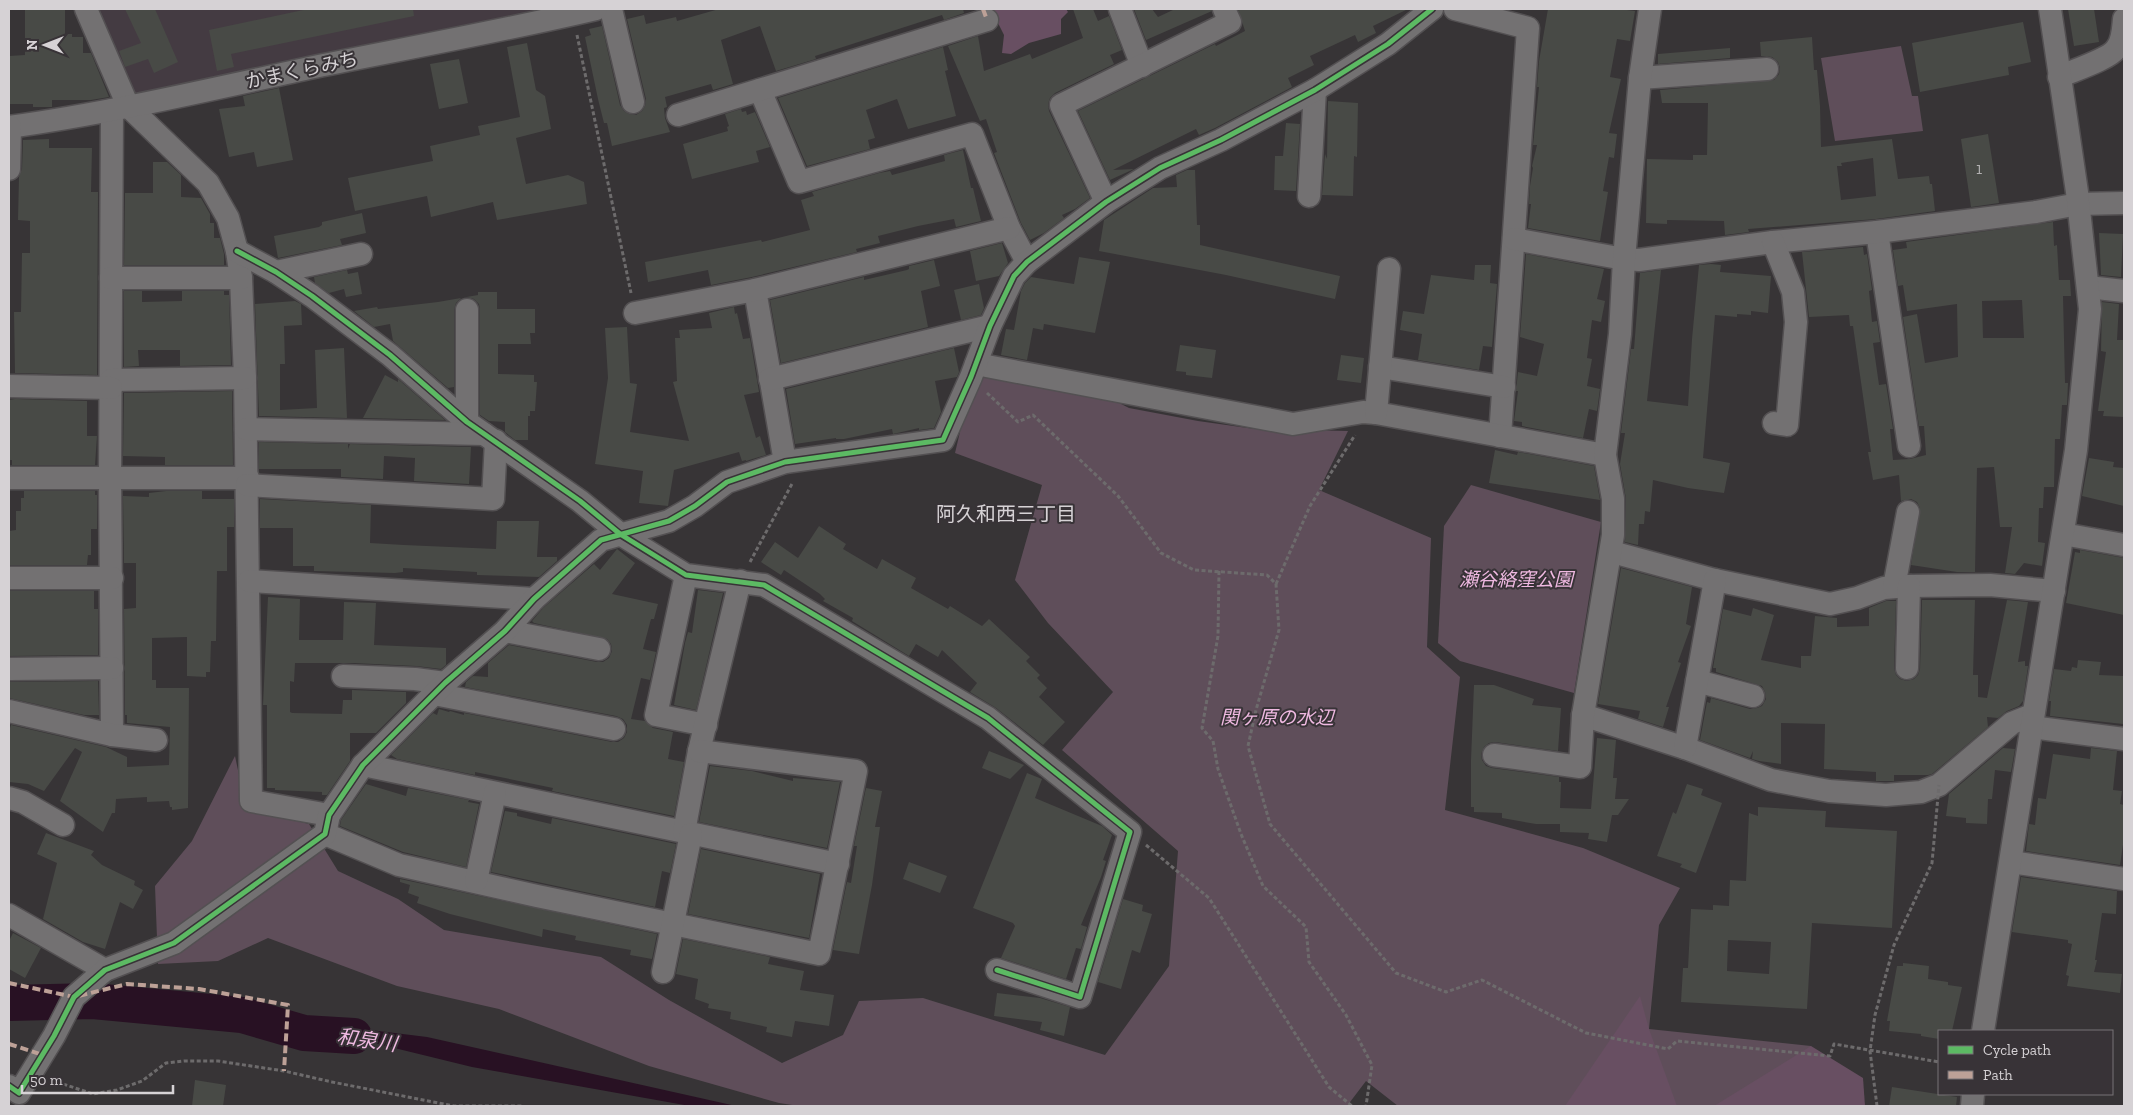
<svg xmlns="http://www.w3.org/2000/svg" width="2133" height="1115" font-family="'Zilla Slab','Noto Sans JP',serif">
<rect width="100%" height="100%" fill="#373436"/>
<!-- built -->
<path fill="#443b42" d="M91 9H533V11L128 95Z"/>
<!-- green -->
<g fill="#5f4e5a">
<path d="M1901 46 1912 96H1918L1923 131 1835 141 1821 58Z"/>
<path d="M976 364 1084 385 1129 408 1198 421 1255 429 1348 431 1319 490 1431 538 1427 647 1460 677 1445 810 1583 848 1680 888 1659 925 1649 1029 1811 1046 1798 1106H1398L1366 1081 1347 1106H799L779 1103 649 1066 499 1009 397 986 268 938 218 961 158 964 155 886 192 841 235 756 246 808 309 824 338 871 398 899 444 930 601 957 669 1000 782 1063 843 1035 859 1001 923 998 1105 1055 1169 966 1178 851 1062 750 1113 692 1048 623 1015 580 1042 485 955 453Z"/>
<path d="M1471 485 1601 522 1574 693 1460 661 1438 643 1444 526Z"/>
</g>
<!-- forest -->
<g fill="#684f62">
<path d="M991 9H1066L1068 12 1061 19V34L1029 43 1011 54 1002 53 1004 35Z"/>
<path d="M1640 996 1649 1029 1677 1106H1565Z"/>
<path d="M1811 1046 1863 1078 1865 1106H1714Z"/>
</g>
<!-- water -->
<path fill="#281123" d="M338 1026 427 1037 736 1106H690L472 1067 374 1043 317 1039 304 1033Z"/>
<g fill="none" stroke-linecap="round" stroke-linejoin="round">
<!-- river -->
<path stroke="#281123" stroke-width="36" d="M9 1003 93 1001 242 1015 304 1033 354 1036"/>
</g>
<!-- building -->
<g fill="#484a46" fill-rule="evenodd">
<path d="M25 9H65V34H72V37H83V53H91L109 97 91 100H52V107H33V104H9V56L25 55Z"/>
<path d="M125 9H155L178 62 154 73 148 59 125 67 119 51 141 43Z"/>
<path d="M308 9H413L414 16 231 54 234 67 217 71 209 30Z"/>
<path d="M719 9H963L964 13 944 20 942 15 815 56 816 59 776 71 760 26 721 40 733 84 713 90 711 84 665 97 667 107 664 108 665 118 670 132 612 146 607 123H604L598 99 585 37 591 35 589 29 602 26 620 105 624 111 629 114 636 115 642 111 645 106 646 99 627 19 644 15 646 24 676 17 677 21Z"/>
<path d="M1073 9H1093L1098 21 1109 16 1122 50 1110 55 1114 64 1055 93 1050 98 1048 104 1049 111 1090 198 1075 209 1062 215 1064 218 1044 233 1030 240 1021 223 994 153 997 152 986 119 980 121 948 46 978 36 984 71 1030 54 1032 59 1083 38Z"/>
<path d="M1134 9H1152L1158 17 1175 9H1211L1212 11 1146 40Z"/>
<path d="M1238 9H1408L1373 26 1376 33 1358 42 1355 35 1310 56 1314 65 1288 78 1292 87 1215 128 1199 135 1196 129 1113 170 1134 169 1110 180 1078 111 1215 44 1216 46 1245 31Z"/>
<path d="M1548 9H1619L1635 11 1630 41 1617 39 1610 77 1621 79 1609 133 1617 134 1614 158 1609 157 1603 191 1608 192 1600 241 1528 228 1531 204H1529L1530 186 1533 168 1532 166 1537 145H1533L1539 87H1537L1539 61Z"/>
<path d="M2068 9H2094L2099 42 2074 46Z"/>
<path d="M2023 22 2031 62 2008 67 2009 75 1920 92 1912 43Z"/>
<path d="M1812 37 1814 70H1817L1820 106 1821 147 1892 139 1898 179 1929 176 1930 184H1932L1935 211 1876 219 1748 229 1749 232 1725 235 1724 221 1667 220V224L1646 223 1647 159 1693 160V155H1707L1708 103H1662L1660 90 1774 80 1779 74 1780 68 1778 62 1772 57 1761 56 1760 42ZM1873 158 1876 196 1841 200 1837 166H1842L1841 163Z"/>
<path d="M527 43 536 90 545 96 551 129 516 138 526 184 568 175 584 182 587 204 497 220 493 202 431 217 427 196 355 211 348 178 433 161 430 146 480 135 478 126 520 117 507 47Z"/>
<path d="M943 47 948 70 945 71 956 116 908 129 897 99 866 110 875 138 868 140 870 149 807 166 778 98Z"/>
<path d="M1730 48V58L1658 64V54Z"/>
<path d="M459 59 468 103 439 109 430 64Z"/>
<path d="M279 88 293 160 257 167 254 152 229 157 219 109 245 106 243 96Z"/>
<path d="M1328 101 1358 103 1357 157 1354 156 1353 196 1322 195 1325 154 1327 159Z"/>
<path d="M741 109 742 112 746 111 747 115 755 112 770 147 756 151 759 162 692 179 683 144 728 131 727 127 729 126 725 114Z"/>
<path d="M1286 123 1300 124 1296 191 1274 190 1275 156H1283Z"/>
<path d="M1988 134 1999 203 1971 207 1961 139Z"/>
<path d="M49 139V148H92L91 192H98L97 375 15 373 14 312H21L22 253H30V221L18 220 19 177 22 169 23 140Z"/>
<path d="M963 150 971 188H973L981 221 956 227 954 219 918 226 878 236 880 243 856 249 857 252 752 277 711 285 708 270 648 282 645 262 761 240 762 242 810 230 801 200 814 196 812 192 879 173 890 171 892 175 945 161 944 155Z"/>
<path d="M153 162H167L181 175V197L201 198 210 214V223H214V238H220L224 254V265H124L125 193H153Z"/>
<path d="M1187 170H1195L1197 225H1200V245L1340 276 1335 299 1226 275 1099 251 1104 220 1153 188 1177 187 1176 175Z"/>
<path d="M362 213 366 233 340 239 342 245 278 258 274 236 319 227 322 225V222Z"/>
<path d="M2053 222 2054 246 2057 245 2059 280H2070L2071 296H2063L2065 383H2068L2067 405H2062L2060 439H2055L2054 487H2044L2043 508H2039L2038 542 2045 543 2042 566 2024 563 2015 574 2005 573 2012 527H2000L1994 467 1977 468 1975 572H1957L1911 565 1920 508 1917 502 1911 499 1901 501 1899 475 1873 480 1868 452H1871L1853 326H1850L1849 315 1809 317 1802 252 1863 247 1864 255 1867 254 1872 290 1869 291 1872 322 1877 321 1880 342 1873 343 1879 385 1886 384 1893 429H1890L1893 460 1910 459 1926 455 1924 426H1919L1903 317 1917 314 1925 363 1958 357 1957 304 1907 311 1903 285 1898 286 1893 250 1907 248 1906 242ZM2022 300 2024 338H1983L1982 301Z"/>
<path d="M2099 233 2123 234 2121 277 2101 275Z"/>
<path d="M1002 243 1008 263 999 276 976 281 970 251Z"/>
<path d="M1526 254 1604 269 1597 299 1605 301 1601 322 1592 320 1587 358 1592 359 1587 386 1600 389 1597 411 1589 409 1583 438 1522 426V422L1514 421 1518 391H1516L1518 372 1537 376 1544 344 1520 337Z"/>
<path d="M1079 257 1110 262 1095 333 1044 324 1043 330 1033 328 1027 360 1001 355 1006 329 1014 330 1021 291 1025 283 1031 277 1074 284Z"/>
<path d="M934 260 940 286 921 291 928 327 781 363 770 300 864 277V280L907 270 909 269V266Z"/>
<path d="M1711 264 1721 265 1720 272 1771 276 1768 313 1751 311V315L1737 314V317L1715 315 1703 458 1730 463 1724 493 1688 488 1653 480 1650 512 1645 511 1644 524H1639L1638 545 1625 542 1626 499 1620 464 1625 433H1621L1631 349H1634L1640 273 1661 270 1647 401 1688 406 1692 339 1699 265Z"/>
<path d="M1475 265H1491L1490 283 1497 284 1492 347 1483 346 1479 370 1418 360 1422 334 1400 330 1403 311 1424 314 1431 275 1474 280Z"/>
<path d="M347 270 348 274 358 272 362 294 346 297 344 289 329 293 315 283 314 277Z"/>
<path d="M979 284 984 308 981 315 961 320 954 290Z"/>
<path d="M124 291H142V302L182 301V291H224V295H229L231 365 180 366V350H138L139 366 124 367Z"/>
<path d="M478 292H497V309H535V333H530L531 344H498V374L534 375V382H537L535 411H530V416H528V440H515L505 432V422L489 421 480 415V310L479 304 474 299 467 297 461 298 456 303 454 310V387L448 388 393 341 390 324 374 327 354 311 377 307 378 309 438 302 478 295Z"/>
<path d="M295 301 301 304 302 325 284 326 285 364H280V410L317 408 315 350 344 348 347 418 259 416 255 304Z"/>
<path d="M2102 302 2119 304 2117 340H2124V417L2103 416 2104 411H2098L2106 352 2101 351Z"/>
<path d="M734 307 735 314 737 313 743 339 750 338 759 392 744 395 756 438 760 436 766 455 746 461V460L742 461 739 452 674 470 668 506 639 503 643 471 595 464 608 378 605 328 627 327 630 383 637 384 630 432 689 441 673 382 677 381 675 338H680L679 330 712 328 709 313Z"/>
<path d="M1180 345 1216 350 1212 378 1186 375V372L1176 371Z"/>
<path d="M954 348 959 372 957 377 935 381 941 412 934 428 919 430V428L893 434 892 429 844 439H836V438L795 444 786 389Z"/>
<path d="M1341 355 1364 358 1361 383 1337 380Z"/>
<path d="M385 375 398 382V379L445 420 363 418Z"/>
<path d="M232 391 233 465H165V457L123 456 124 393Z"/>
<path d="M15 399 87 401V436H97L95 465H12V460H9V400Z"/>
<path d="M259 442 348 444V449L350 444 471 447 469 484 414 481 415 458 384 456 383 479 341 477V469H259Z"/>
<path d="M1495 450 1517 455 1518 452 1594 466 1600 500 1489 483Z"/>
<path d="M2089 458 2114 462 2113 467 2124 468V506L2082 496Z"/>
<path d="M24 491H95V495H97V529H91V555H88L87 565H9V531L16 530V511H21V498H24Z"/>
<path d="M166 491H202V499H234V527H227V571H217L216 641H211L210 672H206V677L187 676V637L152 638V680H156V688H189L188 808 172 810V807H170L169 801 147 802V797L116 799 115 813H112L103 832 60 801 82 752 75 748 44 791 28 784 9 782V731L11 725 106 747 127 757V767L169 765 170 727 127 723V715H125L124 609 136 608V563H124L123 496 149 497V493Z"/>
<path d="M260 499 371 505 370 543 404 545 496 549 497 521H539L537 557H557V561L539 577 477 575V572L403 568V572L395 573 314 571V566H293V528H260Z"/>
<path d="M819 526 846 544 843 549 877 569 882 559 916 578 911 588 948 609 950 606 982 626 989 619 1030 657 1026 661 1040 675 1037 678 1047 688 1039 697 1065 722 1043 745 996 708 970 692 977 683 942 650 938 657 916 644 909 656 852 621 853 618 823 601 825 599 820 594 784 570 781 575 761 562 775 542 798 558Z"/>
<path d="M617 549 635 563 612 594 658 604 654 619H651L643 649 656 652 650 680 641 678 631 719 645 721 653 728 673 732 668 759 684 762 674 816 552 791 553 788 505 778 475 772V775L397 759 391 755 433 713 437 715 439 709 449 712 450 711 464 715V713L612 742H618L624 738 627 732V725L623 719 616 716 465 687 466 682 473 676 488 677V663L509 645 597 662H603L609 658 612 651 611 644 607 639 534 623 532 621 543 608 594 564 600 570Z"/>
<path d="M2080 550 2124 558V615L2066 603 2075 552 2080 553Z"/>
<path d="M1621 568 1692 587 1686 624 1691 626 1678 662 1681 663 1666 707H1669L1663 727 1638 719 1640 711 1598 704Z"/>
<path d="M698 590 723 593 696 710 674 705 685 643 688 632 692 633Z"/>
<path d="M9 591H94V609H98V655L9 656Z"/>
<path d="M268 597 300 599 299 640H343L344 602 376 603 374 645 446 648V665L441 669 416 666 353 663H295L294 682 290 681V712L292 713 342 714 343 700H352V690L406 692V703L376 733H350V761L327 795H322V792L275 790V788H267V705H263Z"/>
<path d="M1922 600H1975L1973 675H1978V697L1987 698 2007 600 2028 602 2018 662 2025 661V666H2028L2023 701 2019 706 2007 711 1998 718 1987 717 1988 727 1932 774 1928 775H1894V781H1876V772L1824 769 1825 724 1781 723V764L1759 761 1752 759 1753 751 1750 758 1700 740 1707 702 1710 703 1711 698 1750 709 1757 708 1762 706 1766 699 1765 692 1762 686 1716 672V668H1713L1723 609 1751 616 1753 608 1774 615 1761 660 1801 668V656H1811L1815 616 1837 618V627L1869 626V608L1886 601H1896L1894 668 1896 675 1900 679 1907 681 1914 679 1918 675 1920 669Z"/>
<path d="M2078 660 2101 662 2099 675 2124 676 2123 724 2050 716 2051 701H2049L2054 669 2071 671 2072 667 2077 668Z"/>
<path d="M98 681 99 715H84L9 698V682Z"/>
<path d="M1474 685H1494L1534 699 1532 705 1561 708 1558 751 1495 742 1489 743 1484 747 1481 754 1482 760 1486 766 1492 768 1559 777V782H1561L1560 808 1591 809 1597 738 1616 740 1613 778H1617L1615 799H1629L1618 815H1612L1607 842 1588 839 1589 833 1560 832V824H1536L1502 818V813L1474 812V807H1471V760Z"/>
<path d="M2003 748 2015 749 2011 772 1995 770 1992 799H1988L1987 824 1966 823V818L1946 816 1949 794Z"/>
<path d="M2091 748 2117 751 2113 790 2122 791 2120 804 2124 805V838L2120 865 2026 851 2029 824 2035 825 2038 798 2046 799 2053 754 2090 759Z"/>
<path d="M989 751 1024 765 1010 779 982 768Z"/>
<path d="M710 766 752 771 793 781V778L840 782 827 848 699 822Z"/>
<path d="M1027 773 1042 779 1035 798 1102 826 1112 835 1103 860 1106 861 1101 877 1081 925 1087 927 1081 949 1076 948 1066 979 1001 958 1015 926 1013 923 973 908Z"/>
<path d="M366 784 406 796 408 788 469 800 468 802 479 804 466 867 403 852 340 826 341 820Z"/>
<path d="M1687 784 1703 789 1701 795 1722 803 1696 873 1680 867 1682 864 1657 856 1673 812 1676 814Z"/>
<path d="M866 788 882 791 875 827H880L872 885 859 954 833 950 847 882 851 883 857 846H854Z"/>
<path d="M1758 807 1826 811 1825 827 1897 831 1892 928 1812 923 1807 1009 1681 1002 1683 968H1688L1691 909 1713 910V905L1729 906 1730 880 1746 881 1749 813 1758 816ZM1728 940 1771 942 1769 974 1727 971Z"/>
<path d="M505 811 517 813V816L551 824 552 818 676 844 670 873 662 871 655 907 491 872Z"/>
<path d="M46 833 94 851 91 855 102 865 135 881 134 885 143 890 133 909 120 902 105 949 83 942 43 919 57 863 37 854Z"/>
<path d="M701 849 820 874 809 938 688 914Z"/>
<path d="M909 862 947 876 940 893 903 879Z"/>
<path d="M2021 877 2117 891 2116 914 2102 913 2095 960H2097L2094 972 2122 974 2120 993 2067 986 2069 976 2066 975 2072 944 2068 943V940L2012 932Z"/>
<path d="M400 879 657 934 652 959 630 955 631 950 575 940 576 936 543 929 542 937 450 914 417 903 419 897 408 893 410 885 400 882Z"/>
<path d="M1123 899 1143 905 1142 911 1152 914 1140 953 1132 950 1121 989 1098 982Z"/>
<path d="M13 933 41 948 25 978 9 969V941Z"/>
<path d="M683 939 770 957 768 964 804 971 800 990 834 995 829 1026 795 1021 792 1037 766 1032 767 1027 730 1019 731 1012 708 1008 709 1004 695 999 698 979 676 974Z"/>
<path d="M1903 963 1929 966 1928 979 1948 982V985L1962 987 1952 1031H1939V1039L1921 1036V1034L1889 1031 1890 1021H1887L1897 966H1903Z"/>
<path d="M997 993 1040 998 1070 1007 1064 1036 1040 1030 1042 1022 994 1016Z"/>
<path d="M195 1080 226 1085 223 1106H192Z"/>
<path d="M1892 1087 1957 1097 1956 1106H1889Z"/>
</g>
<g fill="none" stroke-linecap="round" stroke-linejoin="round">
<!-- minor casing -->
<g stroke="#535052" stroke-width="25">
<g id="minor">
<path d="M86 9 128 106 208 183 228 218 237 251 241 278 245 378 251 801 329 815"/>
<path d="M611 9 633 102"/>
<path d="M1120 9 1142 66"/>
<path d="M1455 9 1528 28 1500 436"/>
<path d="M2059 77C2072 71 2109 59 2116 49 2123 41 2123 29 2124 19"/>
<path d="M1640 78 1767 69"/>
<path d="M760 90 799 182 972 134 1009 228 1027 262"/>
<path d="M112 110 110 478 112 735"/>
<path d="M678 115 987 20"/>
<path d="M9 127C111 113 212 89 314 67 408 48 502 31 596 9"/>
<path d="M9 169 10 127"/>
<path d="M1309 196 1315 90"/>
<path d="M1106 202 1061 105 1230 22 1224 9"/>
<path d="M1877 232 1909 446"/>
<path d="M1514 239 1624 259 1639 260 1773 242 1877 232 2036 212 2078 204 2124 203"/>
<path d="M1773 242 1793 292 1796 322 1787 425 1774 423"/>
<path d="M237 251 276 272 312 296 390 355 467 422 580 501 620 534 686 575 764 585 988 718 1130 832 1080 997 997 970"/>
<path d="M276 272 361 254"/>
<path d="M111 278H241"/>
<path d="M2088 287 2124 291"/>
<path d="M755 290 785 462"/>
<path d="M635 313 755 290 1009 228"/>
<path d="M976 364 1293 424 1363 412 1376 413 1605 455"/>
<path d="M1380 367 1504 387"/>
<path d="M770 379 990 326"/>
<path d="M111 380 245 378"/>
<path d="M9 386 111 388"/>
<path d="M1376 413 1389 269"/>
<path d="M467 422V310"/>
<path d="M246 429 484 434"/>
<path d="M9 478H248"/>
<path d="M247 485 493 499 496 441"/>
<path d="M2063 534 2124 545"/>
<path d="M1612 552 1715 580 1830 604 1857 598 1884 588 1909 586 1990 585 2054 591"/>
<path d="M686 575 656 715 706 725"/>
<path d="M9 578H112"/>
<path d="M249 581 534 599"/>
<path d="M1894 587 1908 512"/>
<path d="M505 631 599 649"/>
<path d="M1907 668 1909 586"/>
<path d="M9 669 112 668"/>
<path d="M343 676 415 679 445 683"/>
<path d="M1697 681 1753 696"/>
<path d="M434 694 614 729"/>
<path d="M9 711 112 735 156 740"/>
<path d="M1583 715 1685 748 1771 780 1829 791 1886 795 1921 792 1939 785 2012 723 2027 717 2032 718"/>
<path d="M2031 727 2124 739"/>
<path d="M1685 748 1715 580"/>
<path d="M1494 755 1580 767 1583 715 1613 535V499L1605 455 1620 334 1624 259 1640 78 1650 9"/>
<path d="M363 765 838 864"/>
<path d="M9 798 23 802 63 825"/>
<path d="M684 832 699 751 740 581"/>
<path d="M325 834 399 865 537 896 819 954 856 771 699 751"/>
<path d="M2011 862 2124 879"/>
<path d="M476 881 495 793"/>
<path d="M9 915 105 970"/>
<path d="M663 972 691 834"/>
<path d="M1983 1031 2076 450 2090 309 2077 192 2050 9"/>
<path d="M9 1086 19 1093 54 1036 74 997 105 970 174 943 325 834 329 815 363 765 445 683 505 631 534 599 601 540 669 521 695 506 727 482 785 462 943 440 971 377 990 326 1014 276 1027 262 1106 202 1160 168 1221 140 1315 90 1388 44 1432 9"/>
<path d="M1972 1106 1973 1094"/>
</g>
</g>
<!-- path -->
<g stroke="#6d6b6c" stroke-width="3" stroke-dasharray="4 2.5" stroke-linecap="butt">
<path d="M577 35 631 293"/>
<path d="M987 393 1018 422 1033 415 1118 496 1161 553 1194 570 1267 575 1276 584 1279 630 1256 710 1248 746 1270 824 1396 973 1446 992 1482 980 1586 1033 1668 1049 1677 1041 1830 1056 1834 1044 1939 1062"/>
<path d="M750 562 793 482"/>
<path d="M1219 571 1218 636 1202 728 1213 741 1218 769 1241 834 1263 886 1306 927 1309 962 1346 1015 1372 1065 1366 1106"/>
<path d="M1276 584 1310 506 1355 435"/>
<path d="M1146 845 1209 898 1329 1087 1352 1106"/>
<path d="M51 1080 93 1094 117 1090 142 1081 166 1063 184 1061H218L284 1071 332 1082 454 1106H522"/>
</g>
<!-- minor -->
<use href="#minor" stroke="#737172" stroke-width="22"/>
<!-- path-bridge -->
<path stroke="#6d6b6c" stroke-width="3" stroke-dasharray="4 2.5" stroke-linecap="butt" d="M1877 1106 1870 1051 1875 1015 1894 945 1932 863 1939 785"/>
<!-- quiet -->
<g stroke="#bda197" stroke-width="4" stroke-dasharray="8 4" stroke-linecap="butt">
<path d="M983 9 987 20"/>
<path d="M9 983 74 997 127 984 199 989 288 1005 284 1071"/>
<path d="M9 1044 43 1055"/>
</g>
<!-- cycleway casing -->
<g stroke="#383337" stroke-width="8">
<g id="cycleway">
<path d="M237 251 276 272 312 296 390 355 467 422 580 501 620 534 686 575 764 585 988 718 1130 832 1080 997 997 970"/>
<path d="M9 1086 19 1093 54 1036 74 997 105 970 174 943 325 834 329 815 363 765 445 683 505 631 534 599 601 540 669 521 695 506 727 482 785 462 943 440 971 377 990 326 1014 276 1027 262 1106 202 1160 168 1221 140 1315 90 1388 44 1432 9"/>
</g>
</g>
<!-- cycleway -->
<use href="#cycleway" stroke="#5cba63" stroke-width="5"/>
</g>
<g text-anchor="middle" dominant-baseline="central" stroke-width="4" stroke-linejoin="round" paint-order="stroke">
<!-- number labels -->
<g font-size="16" fill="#b2b0b1">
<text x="1979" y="168">1</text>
</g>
<!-- street labels -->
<g font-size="19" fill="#d6d2d5" stroke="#383337">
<text transform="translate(302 70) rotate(-12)">かまくらみち</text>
</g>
<!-- park labels -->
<g font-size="19" font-style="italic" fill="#efb9e1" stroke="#383337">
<text x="1516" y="579">瀬谷絡窪公園</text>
<text x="1277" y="717">関ヶ原の水辺</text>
</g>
<!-- neighbourhood labels -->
<g font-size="20" fill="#d6d2d5" stroke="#383337">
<text x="1006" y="514">阿久和西三丁目</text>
</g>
<!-- water labels -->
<g font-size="20" font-style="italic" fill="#efbae1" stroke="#383337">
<text transform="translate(367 1040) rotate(8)">和泉川</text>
</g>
</g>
<!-- border -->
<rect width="2133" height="1115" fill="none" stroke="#d6d2d5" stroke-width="20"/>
<!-- legend -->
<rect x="1938" y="1030" width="175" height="65" fill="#383337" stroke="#777376"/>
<rect x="1948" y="1046" width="25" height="8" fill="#5cba63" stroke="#777376"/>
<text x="1983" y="1055" font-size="15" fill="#d6d2d5">Cycle path</text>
<rect x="1948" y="1071" width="25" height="8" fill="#bda197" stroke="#777376"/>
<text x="1983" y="1080" font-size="15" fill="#d6d2d5">Path</text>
<!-- north arrow -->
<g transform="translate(45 45) rotate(270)" stroke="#383337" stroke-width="4" paint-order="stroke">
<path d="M0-4L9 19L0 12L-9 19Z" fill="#d6d2d5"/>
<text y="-8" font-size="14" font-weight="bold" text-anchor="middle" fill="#d6d2d5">N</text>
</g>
<!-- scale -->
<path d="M22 1085v8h151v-8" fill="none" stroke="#d6d2d5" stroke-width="2.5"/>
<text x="30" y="1085" font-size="15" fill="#d6d2d5" stroke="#383337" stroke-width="4" paint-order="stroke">50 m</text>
</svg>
